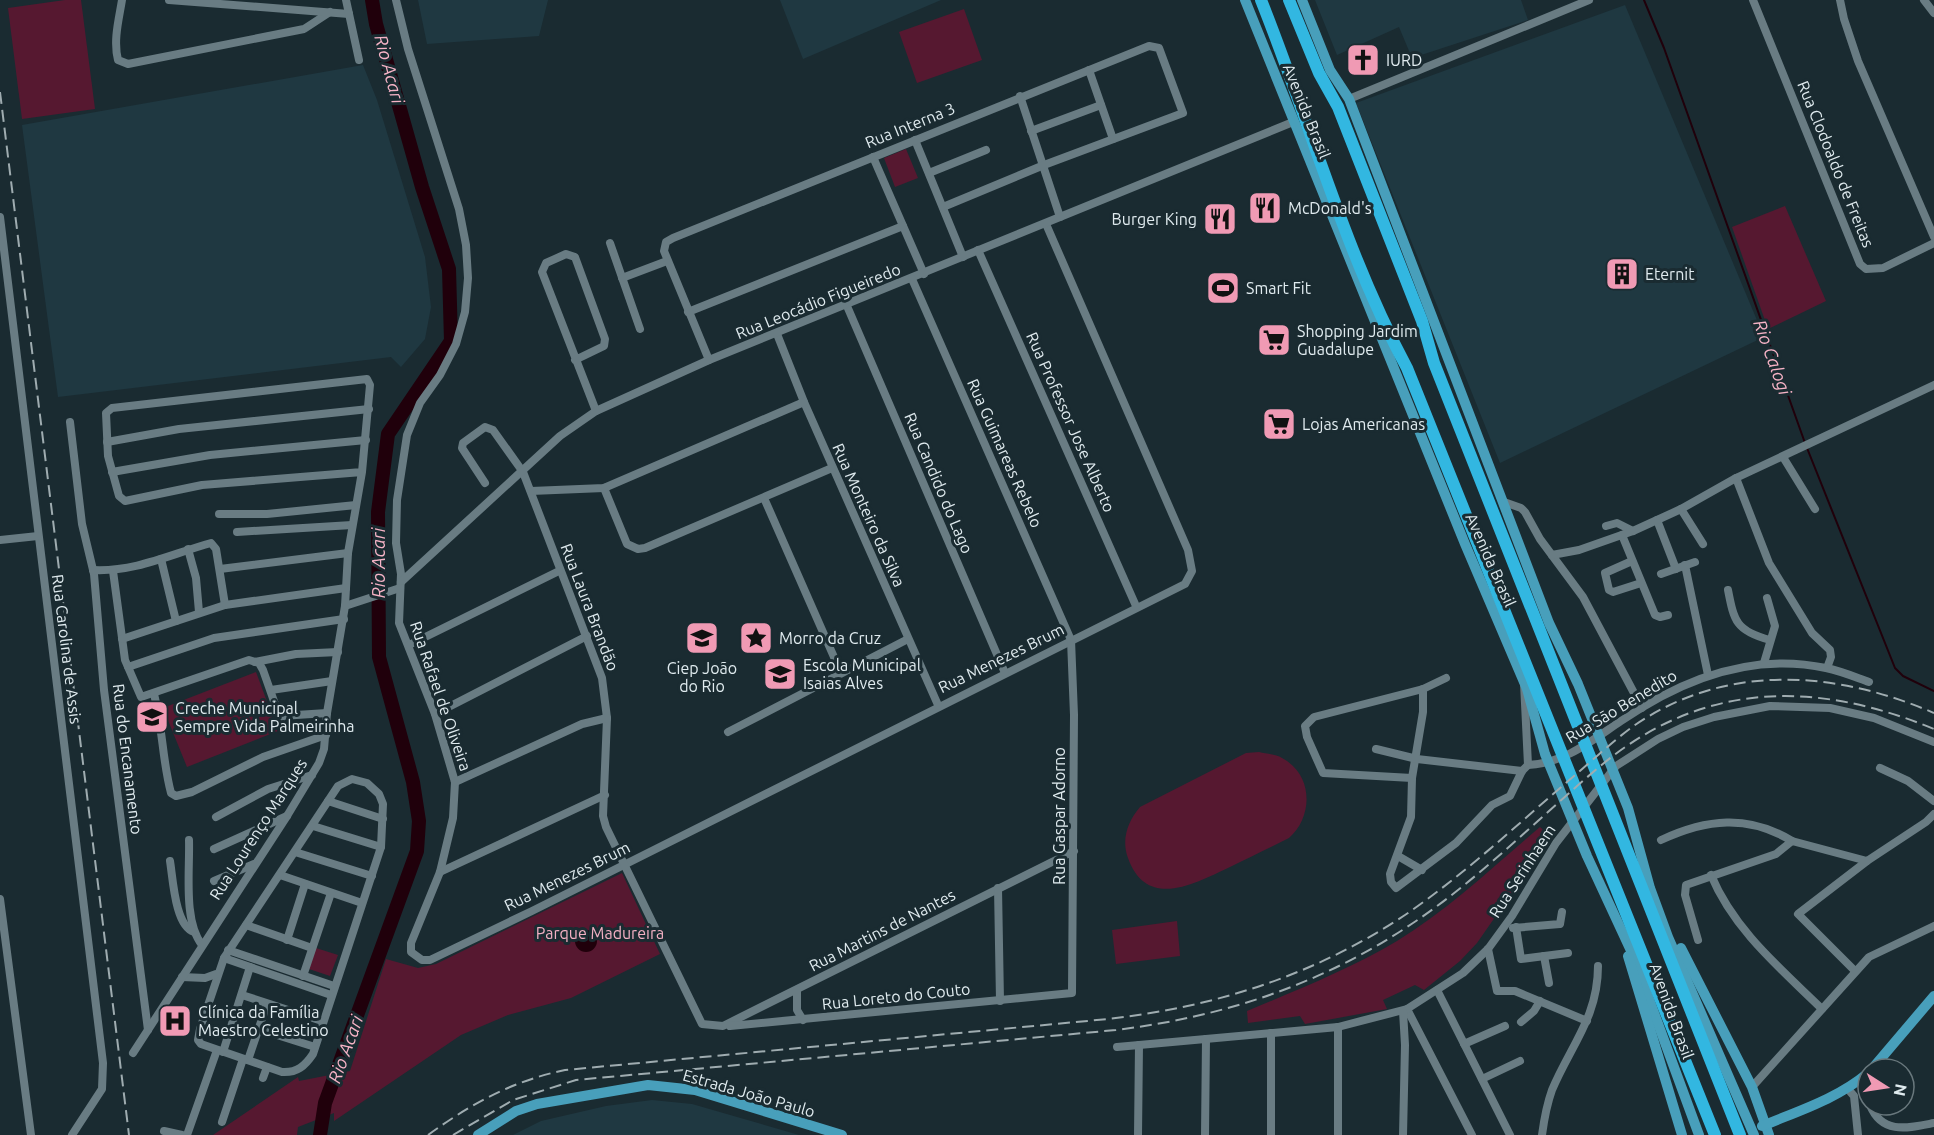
<svg xmlns="http://www.w3.org/2000/svg" width="1934" height="1135" font-family="Ubuntu,sans-serif">
<rect width="100%" height="100%" fill="#1a2b31"/>
<!-- built -->
<g fill="#1f3841">
<path d="M418 0H548L539 36 427 44Z"/>
<path d="M780 0H941L803 59Z"/>
<path d="M1315 0H1521L1528 20 1412 58 1399 27 1337 55Z"/>
<path d="M1625 5 1764 337 1500 463 1356 103Z"/>
<path d="M363 65 377 100 425 257 431 307 425 339 401 367 391 357 58 397 22 125Z"/>
<path d="M652 1100 692 1104 799 1135H513L541 1121 606 1106Z"/>
</g>
<!-- green -->
<g fill="#561830">
<path d="M65 0H81L95 109 22 119 8 8Z"/>
<path d="M964 9 982 60 917 83 899 32Z"/>
<path d="M906 149 918 178 895 187 884 158Z"/>
<path d="M1785 206 1826 301 1768 329 1732 227Z"/>
<path d="M256 672 278 731 187 767 163 708Z"/>
<path d="M1259 752C1266 754 1276 754 1282 758 1314 775 1313 817 1289 838 1269 848 1250 857 1230 867 1196 883 1147 911 1128 858 1121 839 1128 821 1140 807L1246 753Z"/>
<path d="M1540 827 1551 837 1477 943 1460 961 1424 990 1415 985 1383 1000 1387 1009 1305 1024 1300 1016 1248 1023 1247 1011C1297 990 1350 969 1397 941 1448 910 1494 866 1540 827Z"/>
<path d="M622 873 660 954 571 998 508 1015 461 1035 334 1121V1113L298 1127 297 1135H213L298 1077 299 1081 350 1071 386 959 418 968 436 964Z"/>
<path d="M1177 921 1180 956 1116 964 1112 930Z"/>
<path d="M316 948 338 955 330 976 309 969Z"/>
</g>
<!-- water -->
<circle fill="#20000b" cx="586" cy="941" r="11"/>
<g fill="none" stroke-linecap="round" stroke-linejoin="round">
<!-- stream -->
<g stroke="#20000b" stroke-width="2">
<path d="M1644 0 1664 48 1805 443"/>
<path d="M1807 448 1895 668 1903 676 1934 691"/>
</g>
<!-- river -->
<path stroke="#20000b" stroke-width="14" d="M320 1135 325 1103 417 851 419 821 413 782 379 657 378 512 388 434 451 341 449 269 422 187 376 24 372 0"/>
<!-- minor -->
<g stroke="#697c83" stroke-width="8">
<path d="M122 0C119 19 113 40 118 60L128 64 304 29 330 12"/>
<path d="M169 0 349 14"/>
<path d="M346 0 359 60"/>
<path d="M396 0 408 49 459 209 466 245 468 278 465 312 456 344 440 375 420 403 407 435 397 500 396 543 401 574 399 623 435 714 455 782 453 818 440 872 411 943V952L422 960H430L532 911 1185 584 1192 571 1188 550 1046 224"/>
<path d="M1753 0 1860 264 1866 269 1883 268 1934 243"/>
<path d="M1840 0 1844 19 1858 61 1934 237"/>
<path d="M1924 0 1934 13"/>
<path d="M1089 70 1113 139"/>
<path d="M1020 96 1060 217"/>
<path d="M1349 99 1589 0"/>
<path d="M1031 131 1101 105"/>
<path d="M915 140 963 257"/>
<path d="M873 157 924 274"/>
<path d="M929 173 986 150"/>
<path d="M0 217 103 1063 102 1089 72 1135"/>
<path d="M610 243 640 329"/>
<path d="M978 250 1136 606"/>
<path d="M622 278 667 261"/>
<path d="M847 306 1005 673"/>
<path d="M688 312 903 226"/>
<path d="M777 334 804 402 938 705"/>
<path d="M575 360 604 346 605 339 575 257 566 254 546 263 542 272 596 411"/>
<path d="M709 360 664 251 666 242 673 238 1149 46 1159 48 1183 113 1044 165 943 207"/>
<path d="M70 422 82 524 94 574 104 690 148 1030"/>
<path d="M107 442 179 429 369 409"/>
<path d="M1783 457 1815 509"/>
<path d="M112 472 210 455 366 440"/>
<path d="M1736 478 1769 563 1812 633 1830 650 1831 657 1827 668"/>
<path d="M485 483 462 448 463 443 485 427 493 430 523 472 602 678 607 718 603 816 606 827 702 1024 723 1026 1074 851"/>
<path d="M604 488 627 544 638 549 645 548 832 468"/>
<path d="M531 491 604 488 804 402"/>
<path d="M764 498 841 673"/>
<path d="M1504 502 1521 508 1525 512 1540 539 1583 597 1642 708"/>
<path d="M1681 509 1703 544"/>
<path d="M219 514H267L356 505"/>
<path d="M1657 520 1676 569"/>
<path d="M1606 526 1617 523 1633 531"/>
<path d="M237 532 352 525"/>
<path d="M1622 535 1655 615 1660 617 1668 615"/>
<path d="M0 540 38 536"/>
<path d="M188 549 196 578 199 612"/>
<path d="M1552 555 1579 550 1633 531 1681 509 1736 478 1934 385"/>
<path d="M161 559 176 621"/>
<path d="M1632 561 1605 573 1609 590 1613 592 1641 583"/>
<path d="M1685 565 1708 675"/>
<path d="M220 569 348 553"/>
<path d="M93 570C136 572 171 554 211 543L216 549 225 605"/>
<path d="M113 571 125 660 141 697 249 660 259 663 263 670 282 724"/>
<path d="M1661 574 1695 562"/>
<path d="M401 582 560 436 596 411 709 360 1293 122"/>
<path d="M1728 590C1734 621 1736 631 1770 640"/>
<path d="M345 606 400 588"/>
<path d="M122 639 225 605 346 588"/>
<path d="M409 645 559 571"/>
<path d="M255 662 296 654 338 652"/>
<path d="M1764 663 1775 626 1767 598"/>
<path d="M128 667 214 638 344 619"/>
<path d="M1423 689V712L1412 778 1411 817 1390 874 1391 882 1396 888 1456 843 1492 805 1510 796 1522 771 1528 765 1524 683"/>
<path d="M271 690 332 681"/>
<path d="M154 694C163 729 162 759 171 793L176 796 192 792 263 757 326 735"/>
<path d="M435 714 587 636"/>
<path d="M281 716 327 713"/>
<path d="M728 732 908 639"/>
<path d="M1376 749 1417 759 1522 771"/>
<path d="M1528 765C1565 763 1591 741 1621 721 1682 679 1751 652 1826 668 1841 671 1855 677 1869 682"/>
<path d="M1880 768 1908 781 1934 801"/>
<path d="M1412 778 1323 773 1307 737 1305 726 1314 717 1423 689 1446 678"/>
<path d="M352 779 367 783 379 794 383 804 381 847 313 1054C305 1066 297 1073 282 1072L201 1044 198 1040 200 1029 224 958 338 786Z"/>
<path d="M455 782 582 724 607 718"/>
<path d="M328 801 383 819"/>
<path d="M216 817 268 789 312 775"/>
<path d="M313 826 381 847"/>
<path d="M189 840C190 870 183 921 202 945"/>
<path d="M1661 840C1706 819 1748 814 1792 841"/>
<path d="M214 849 287 816"/>
<path d="M295 852 372 876"/>
<path d="M1398 856 1422 870"/>
<path d="M170 861C173 879 175 926 194 932"/>
<path d="M440 872 605 795"/>
<path d="M280 875 362 903"/>
<path d="M1711 875C1734 930 1780 968 1822 1009"/>
<path d="M214 881 254 864"/>
<path d="M998 888 1000 1001"/>
<path d="M0 899 31 1135"/>
<path d="M246 925 312 948"/>
<path d="M1516 927 1521 959 1568 953"/>
<path d="M1513 928 1560 924 1562 912"/>
<path d="M287 940 305 884"/>
<path d="M1698 940 1685 895 1686 885 1776 854 1792 841 1867 861 1926 822 1934 814"/>
<path d="M1488 949 1497 991H1515L1587 1021"/>
<path d="M228 950 334 986"/>
<path d="M1544 956 1549 983"/>
<path d="M224 958 331 995"/>
<path d="M1855 971 1798 914 1867 861"/>
<path d="M303 976 331 893"/>
<path d="M182 977 205 978 216 974"/>
<path d="M797 990V1010L803 1020"/>
<path d="M1437 990 1510 1135"/>
<path d="M242 995 322 1021"/>
<path d="M1407 1009 1472 1135"/>
<path d="M1521 1022 1534 1011 1540 1001"/>
<path d="M730 1026 1072 993 1074 715 1071 640 912 279"/>
<path d="M258 1029 315 1047"/>
<path d="M1464 1044 1505 1026"/>
<path d="M1117 1047 1338 1027 1407 1009 1463 973 1488 949 1512 916 1556 843 1616 766 1658 739 1683 727 1714 717 1770 706 1830 708 1874 718 1934 742"/>
<path d="M223 1052 250 967"/>
<path d="M133 1053 287 816 319 763 324 749 327 713 345 606 348 553 362 472 370 385 367 379 112 408 106 413 108 456 119 496 125 501 202 485 362 472"/>
<path d="M248 1060 266 1007 273 1006"/>
<path d="M1864 1076 1868 1100"/>
<path d="M263 1078 267 1067"/>
<path d="M1482 1079 1520 1061"/>
<path d="M1752 1087 1869 957 1934 926"/>
<path d="M1847 1088 1854 1096 1858 1135"/>
<path d="M1870 1105C1882 1135 1908 1128 1934 1123"/>
<path d="M222 1122 243 1059"/>
<path d="M164 1131 182 1135"/>
<path d="M187 1135 217 1050"/>
<path d="M1138 1135 1139 1045"/>
<path d="M1205 1135 1206 1039"/>
<path d="M1271 1135V1033"/>
<path d="M1338 1135V1027"/>
<path d="M1403 1135 1405 1045 1403 1011"/>
<path d="M1542 1135C1544 1120 1547 1104 1552 1090 1571 1045 1598 1017 1598 966"/>
</g>
<!-- major -->
<g stroke="#489fbb" stroke-width="10">
<path d="M1245 0 1465 544 1527 689 1545 754 1587 856 1632 953 1699 1135"/>
<path d="M1302 0 1330 70 1349 99 1549 623 1578 684 1628 808 1650 888 1668 937 1754 1135"/>
<path d="M1681 948 1752 1087 1769 1135"/>
<path d="M1628 956 1682 1135"/>
<path d="M1872 1069 1934 996"/>
<path d="M1762 1126C1798 1111 1837 1099 1868 1073"/>
<path d="M478 1135 516 1111 537 1104 648 1085 695 1090 842 1135"/>
</g>
<!-- highway -->
<g stroke="#32b7e1" stroke-width="12">
<path d="M1261 0C1310 122 1344 251 1407 368L1715 1135"/>
<path d="M1289 0 1319 73 1338 107 1422 321 1434 363 1740 1135"/>
</g>
<!-- rail -->
<g stroke="#9facb0" stroke-width="2" stroke-dasharray="12 6" stroke-linecap="butt">
<path d="M0 92 129 1135"/>
<path d="M428 1135C471 1104 512 1081 565 1070L1108 1019C1215 1007 1315 975 1405 915 1465 874 1519 823 1574 776 1594 759 1614 740 1635 725 1728 662 1836 671 1934 713"/>
<path d="M453 1135 513 1100 576 1080 1116 1030C1223 1017 1323 984 1413 923 1482 877 1540 816 1604 763 1706 680 1818 681 1934 729"/>
</g>
</g>
<!-- icons -->
<defs>
<g id="church-square" transform="scale(1.725)"><rect x="-9" y="-9" width="18" height="18" rx="4" fill="#f09ab4" stroke="#1a2b31"/><path d="M-1.2-6h2.4v3.5h3.3v2.4h-3.3V6h-2.4V-.1h-3.3v-2.4h3.3Z" fill="#111"/></g>
<g id="restaurant-square" transform="scale(1.725)"><rect x="-9" y="-9" width="18" height="18" rx="4" fill="#f09ab4" stroke="#1a2b31"/><path d="M-5-6h1v4h1v-4h1v4h1v-4h1v5L-1.5 .5V6h-2V.5L-5-1ZM5-6V6H3V1.5H1.5Q1.5-4 5-6Z" fill="#111"/></g>
<g id="building-square" transform="scale(1.725)"><rect x="-9" y="-9" width="18" height="18" rx="4" fill="#f09ab4" stroke="#1a2b31"/><path d="M-4-6H4V6H1V3H-1V6H-4ZM-2.5-4.3h1.7v1.8h-1.7ZM.8-4.3h1.7v1.8H.8ZM-2.5-1h1.7V.8h-1.7ZM.8-1h1.7V.8H.8Z" fill="#111"/></g>
<g id="stadium-square" transform="scale(1.725)"><rect x="-9" y="-9" width="18" height="18" rx="4" fill="#f09ab4" stroke="#1a2b31"/><path d="M0-5a6.5 5 0 1 0 0 10a6.5 5 0 1 0 0-10ZM-3.5-1.8h7v3.6h-7Z" fill="#111"/></g>
<g id="supermarket-square" transform="scale(1.725)"><rect x="-9" y="-9" width="18" height="18" rx="4" fill="#f09ab4" stroke="#1a2b31"/><path d="M-6-5.5h2.5l.6 2H6L4.5 2H-2.5L-4.4-4H-6ZM-1.5 3.2a1.3 1.3 0 1 0 .1 0ZM3 3.2a1.3 1.3 0 1 0 .1 0Z" fill="#111"/></g>
<g id="school-square" transform="scale(1.725)"><rect x="-9" y="-9" width="18" height="18" rx="4" fill="#f09ab4" stroke="#1a2b31"/><path d="M0-5L7-2L0 1L-7-2ZM-4 1L0 2.5L4 1V4Q0 6-4 4Z" fill="#111"/></g>
<g id="sight-square" transform="scale(1.725)"><rect x="-9" y="-9" width="18" height="18" rx="4" fill="#f09ab4" stroke="#1a2b31"/><path d="M0-6L1.8-2.2L6-1.7L2.9 1.2L3.7 5.4L0 3.3L-3.7 5.4L-2.9 1.2L-6-1.7L-1.8-2.2Z" fill="#111"/></g>
<g id="hospital-square" transform="scale(1.725)"><rect x="-9" y="-9" width="18" height="18" rx="4" fill="#f09ab4" stroke="#1a2b31"/><path d="M-5-5h3v3.5h4V-5h3V5h-3V1.5h-4V5h-3Z" fill="#111"/></g>
</defs>
<g fill-rule="evenodd">
<use href="#church-square" x="1363" y="60"/>
<use href="#restaurant-square" x="1265" y="208"/>
<use href="#restaurant-square" x="1220" y="219"/>
<use href="#building-square" x="1622" y="274"/>
<use href="#stadium-square" x="1223" y="288"/>
<use href="#supermarket-square" x="1274" y="340"/>
<use href="#supermarket-square" x="1279" y="424"/>
<use href="#school-square" x="702" y="638"/>
<use href="#sight-square" x="756" y="638"/>
<use href="#school-square" x="780" y="674"/>
<use href="#school-square" x="152" y="717"/>
<use href="#hospital-square" x="175" y="1021"/>
</g>
<g text-anchor="middle" dominant-baseline="central" stroke-width="6" stroke-linejoin="round" paint-order="stroke">
<!-- poi labels -->
<g font-size="16" fill="#e0ebef" stroke="#1a2b31" text-anchor="start">
<text x="1386" y="60">IURD</text>
<text x="1288" y="208">McDonald's</text>
<text x="1197" y="219" text-anchor="end">Burger King</text>
<text x="1645" y="274">Eternit</text>
<text x="1246" y="288">Smart Fit</text>
<text x="1297" y="331">Shopping Jardim<tspan x="1297" dy="18">Guadalupe</tspan></text>
<text x="1302" y="424">Lojas Americanas</text>
<text x="779" y="638">Morro da Cruz</text>
<text x="803" y="665">Escola Municipal<tspan x="803" dy="18">Isaias Alves</tspan></text>
<text x="702" y="668" text-anchor="middle">Ciep João<tspan x="702" dy="18">do Rio</tspan></text>
<text x="175" y="708">Creche Municipal<tspan x="175" dy="18">Sempre Vida Palmeirinha</tspan></text>
<text x="198" y="1012">Clínica da Família<tspan x="198" dy="18">Maestro Celestino</tspan></text>
</g>
<!-- street labels -->
<g font-size="16" fill="#e0ebef" stroke="#1a2b31">
<text transform="translate(1307 111) rotate(68)">Avenida Brasil</text>
<text transform="translate(910 125) rotate(-22)">Rua Interna 3</text>
<text transform="translate(1836 164) rotate(68)">Rua Clodoaldo de Freitas</text>
<text transform="translate(818 301) rotate(-22)">Rua Leocádio Figueiredo</text>
<text transform="translate(1071 422) rotate(66)">Rua Professor Jose Alberto</text>
<text transform="translate(1005 453) rotate(66)">Rua Guimareas Rebelo</text>
<text transform="translate(939 483) rotate(67)">Rua Candido do Lago</text>
<text transform="translate(869 515) rotate(66)">Rua Monteiro da Silva</text>
<text transform="translate(1491 560) rotate(66)">Avenida Brasil</text>
<text transform="translate(590 607) rotate(69)">Rua Laura Brandão</text>
<text transform="translate(67 649) rotate(83)">Rua Carolina de Assis</text>
<text transform="translate(1001 658) rotate(-26)">Rua Menezes Brum</text>
<text transform="translate(441 696) rotate(71)">Rua Rafael de Oliveira</text>
<text transform="translate(1621 706) rotate(-31)">Rua Sāo Benedito</text>
<text transform="translate(128 759) rotate(83)">Rua do Encanamento</text>
<text transform="translate(1059 816) rotate(-90)">Rua Gaspar Adorno</text>
<text transform="translate(258 829) rotate(-57)">Rua Lourenço Marques</text>
<text transform="translate(1522 871) rotate(-57)">Rua Serinhaem</text>
<text transform="translate(567 876) rotate(-26)">Rua Menezes Brum</text>
<text transform="translate(882 930) rotate(-27)">Rua Martins de Nantes</text>
<text transform="translate(896 996) rotate(-6)">Rua Loreto do Couto</text>
<text transform="translate(1672 1011) rotate(70)">Avenida Brasil</text>
<text transform="translate(749 1093) rotate(16)">Estrada João Paulo</text>
</g>
<!-- park labels -->
<g font-size="16" fill="#f3b0c3" stroke="#1a2b31">
<text x="600" y="933">Parque Madureira</text>
</g>
<!-- water labels -->
<g font-size="18" font-style="italic" fill="#f6b3c6" stroke="#1a2b31">
<text transform="translate(390 69) rotate(75)">Rio Acari</text>
<text transform="translate(1773 357) rotate(70)">Rio Calogi</text>
<text transform="translate(378 563) rotate(-90)">Rio Acari</text>
<text transform="translate(345 1049) rotate(-70)">Rio Acari</text>
</g>
</g>
<!-- north arrow -->
<g transform="translate(1886 1087) rotate(102)"><circle r="28" fill="#1a2b31" stroke="#69787d" stroke-width="1.5"/>
<path d="M0-4.5L10 22L0 15L-10 22Z" fill="#f09ab4"/>
<text y="-9" font-size="16" font-weight="bold" text-anchor="middle" fill="#e0ebef">N</text>
</g>
</svg>
